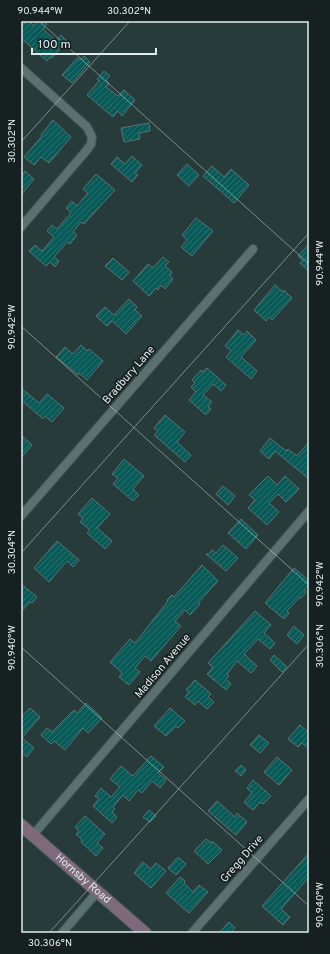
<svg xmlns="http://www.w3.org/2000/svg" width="330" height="954" font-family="Overpass,sans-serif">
<defs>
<pattern id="building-hatch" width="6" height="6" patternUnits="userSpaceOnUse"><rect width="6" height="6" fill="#095957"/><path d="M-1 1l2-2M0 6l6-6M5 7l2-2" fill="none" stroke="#2d716f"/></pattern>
</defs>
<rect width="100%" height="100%" fill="#263b3a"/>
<!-- building -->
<g fill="url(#building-hatch)" stroke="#5b7271">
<path d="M26 21H29L34 26 38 21H44L47 24 43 29 56 41 61 35 67 41 52 58 50 57 47 61 21 38V27Z"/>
<path d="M84 56 90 62 72 83 62 75 77 58 80 60Z"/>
<path d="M104 71 110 76 106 80 109 83 106 87 118 96 124 90 135 100 122 116 118 111 113 117 87 95 99 81 97 79Z"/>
<path d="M53 120 71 137 49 163 41 157 34 165 24 157 42 136 41 135Z"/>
<path d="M149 123 150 131 139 133 140 139 124 142 121 128Z"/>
<path d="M132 156 142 165 135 173 138 175 132 182 111 164 117 157 125 164Z"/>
<path d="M187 164 199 175 189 186 177 175Z"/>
<path d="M212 166 224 177 231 169 249 185 234 203 203 176Z"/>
<path d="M25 171 34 179 21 195V176Z"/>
<path d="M96 174 115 190 84 224 81 222 73 232 77 235 70 244 67 242 54 257 59 261 55 267 50 262 46 266 29 251 35 245 42 251 54 237 47 231 52 225 57 229 71 213 66 208 72 201 77 206 88 193 83 189Z"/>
<path d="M196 218 213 231 192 256 181 247 187 240 182 235Z"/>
<path d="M309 244V271L300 263 303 261 298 256Z"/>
<path d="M163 257 169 262 165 266 172 272 170 276 173 279 165 289 161 285 158 290 156 288 149 296 133 281 148 264 153 268Z"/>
<path d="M113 258 129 272 122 280 105 266Z"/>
<path d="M275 285 283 292 284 290 292 298 272 320 269 317 266 321 254 310Z"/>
<path d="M129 299 137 307 135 310 142 316 126 334 112 321 107 326 96 316 105 307 114 315Z"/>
<path d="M238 330 244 335 247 331 256 340 241 357 257 371 251 379 226 357 231 351 225 346Z"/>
<path d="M81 345 87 351 89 349 103 361 87 380 79 373 78 375 56 357 65 347 73 354Z"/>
<path d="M207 368 226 385 221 391 213 384 203 395 212 402 208 407 211 409 206 415 189 400 196 392 191 387 195 383 192 380 201 370 203 372Z"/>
<path d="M21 388 39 403 47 394 64 408 52 422 45 416 43 419 21 400Z"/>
<path d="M165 415 185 432 177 442 191 455 185 462 154 435 158 431 154 428Z"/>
<path d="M21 435 32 445 21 458Z"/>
<path d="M270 438 286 451 288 449 297 456 309 442V479L275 451 269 459 260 451Z"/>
<path d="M124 459 144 476 133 489 139 495 133 501 113 484 118 478 112 474Z"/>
<path d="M268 476 277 485 285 476 299 489 286 502 278 494 269 503 279 512 267 525 248 508 255 500 249 495Z"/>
<path d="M223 486 235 496 228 505 216 494Z"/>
<path d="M92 498 110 514 97 528 112 541 105 549 87 533 90 530 80 522 83 518 78 514Z"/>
<path d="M241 519 258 535 246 549 228 533Z"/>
<path d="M57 541 79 560 73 567 67 561 49 582 34 568Z"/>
<path d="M223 545 238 558 226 571 206 554H209L212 550 216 553Z"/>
<path d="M202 565 218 581 198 603 200 604 190 615 185 610 175 621 181 626 151 661 145 656 135 668 140 672 129 685 119 677 122 673 110 662 130 639 135 643 168 601 167 600 172 595 174 597Z"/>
<path d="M294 568 309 581V585L304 590 306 592 301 598 300 597 287 611 289 613 284 619 265 603Z"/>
<path d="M21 584 37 597 32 603 30 602 21 612Z"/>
<path d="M255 611 271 625 264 633 275 643 270 649 258 639 244 654 257 666 251 673 237 661 227 674 229 676 226 679 231 684 226 690 207 674 213 667 208 663Z"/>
<path d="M294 626 304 635 297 644 287 635Z"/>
<path d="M274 655 287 667 282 672 270 660Z"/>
<path d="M195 680 211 694 208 697 214 702 207 709 198 701 195 705 185 697 189 692 186 690Z"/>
<path d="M86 703 102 718 88 733 83 728 65 750 54 741 51 744 41 735 47 728 52 732 74 710 77 713Z"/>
<path d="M30 708 40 717 22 738 34 748 27 757 21 752V718Z"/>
<path d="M170 708 185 721 178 728 176 726 166 736 154 726Z"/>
<path d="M300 725 309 733V749L302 743 298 747 288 739Z"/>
<path d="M259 735 269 743 260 753 250 745Z"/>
<path d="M151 756 164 767 158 773 166 780 160 788 152 781 142 793 138 790 129 801 123 795 113 807 115 809 112 812 117 817 112 823 93 806 99 799 95 796 101 788 111 797 120 787 110 779 121 766 133 776Z"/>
<path d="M277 757 292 770 279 785 264 772Z"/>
<path d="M241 765 246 770 241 776 235 771Z"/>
<path d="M253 780 271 796 263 804 260 802 253 810 244 802 252 793 247 788Z"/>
<path d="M217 801 235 817 237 813 247 822 236 835 208 811Z"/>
<path d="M149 810 156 816 150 822 143 817Z"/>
<path d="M85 816 105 834 97 843 103 848 96 856 81 842 82 840 76 834 79 831 75 827Z"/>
<path d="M206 839 211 843 212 841 222 850 208 864 194 851Z"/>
<path d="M309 853V877L281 909 290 917 283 925 262 906Z"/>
<path d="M178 857 186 864 176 875 168 868Z"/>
<path d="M143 862 151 869 156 863 166 871 151 888 134 873Z"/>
<path d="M180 877 185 881 184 883 193 892 199 885 208 892 189 913 166 893Z"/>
<path d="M229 922 235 928 231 933H219Z"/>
</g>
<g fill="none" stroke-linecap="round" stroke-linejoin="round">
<!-- street casing -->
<g stroke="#445757" stroke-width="10">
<g id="street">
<path d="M21 68 87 127 92 137 91 144 86 151 21 227"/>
<path d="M21 516 253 249"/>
<path d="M33 835 309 511"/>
<path d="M62 933 98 891"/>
<path d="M192 933 309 799"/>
</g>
</g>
<!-- secondary casing -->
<g stroke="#445757" stroke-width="14">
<g id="secondary">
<path id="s1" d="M21 825 145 933"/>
</g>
</g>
<!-- street -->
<use href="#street" stroke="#5a7170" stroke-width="8"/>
<!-- secondary -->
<use href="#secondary" stroke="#7f6a7c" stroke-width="12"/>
</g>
<!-- ticks -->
<path fill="none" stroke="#e0edec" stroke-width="1" stroke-opacity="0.45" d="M39 21 309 264M21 142 130 21M21 326 309 585M21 553 309 233M21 647 309 906M49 933 309 644"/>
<g text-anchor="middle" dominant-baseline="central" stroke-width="3.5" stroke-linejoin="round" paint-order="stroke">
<!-- street labels -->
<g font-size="11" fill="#e0edec" stroke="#172020">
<text transform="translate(129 375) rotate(-49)">Bradbury Lane</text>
<text transform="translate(163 666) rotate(-50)">Madison Avenue</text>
<text transform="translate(242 859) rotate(-49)">Gregg Drive</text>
<text stroke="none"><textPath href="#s1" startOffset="82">Hornsby Road</textPath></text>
</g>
</g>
<!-- border -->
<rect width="330" height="954" fill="none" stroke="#172020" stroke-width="44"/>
<!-- scale -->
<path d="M32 48v6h124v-6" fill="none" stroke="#e0edec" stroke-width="2"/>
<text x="38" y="48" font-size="12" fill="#e0edec" stroke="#172020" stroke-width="3" paint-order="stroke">100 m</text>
<rect x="22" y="22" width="286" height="910" fill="none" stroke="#e0edec" stroke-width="1.5"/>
<g font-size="10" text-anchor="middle" fill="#e0edec">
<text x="40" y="14">90.944°W</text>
<text x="129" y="14">30.302°N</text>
<text transform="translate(11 141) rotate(-90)" y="4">30.302°N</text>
<text transform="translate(319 263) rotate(-90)" y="4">90.944°W</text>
<text transform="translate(11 327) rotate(-90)" y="4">90.942°W</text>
<text transform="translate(11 552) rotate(-90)" y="4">30.304°N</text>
<text transform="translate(319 584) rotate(-90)" y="4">90.942°W</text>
<text transform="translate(319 646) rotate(-90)" y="4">30.306°N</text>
<text transform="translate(11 648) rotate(-90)" y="4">90.940°W</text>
<text transform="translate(319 905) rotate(-90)" y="4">90.940°W</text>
<text x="50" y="946">30.306°N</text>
</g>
</svg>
